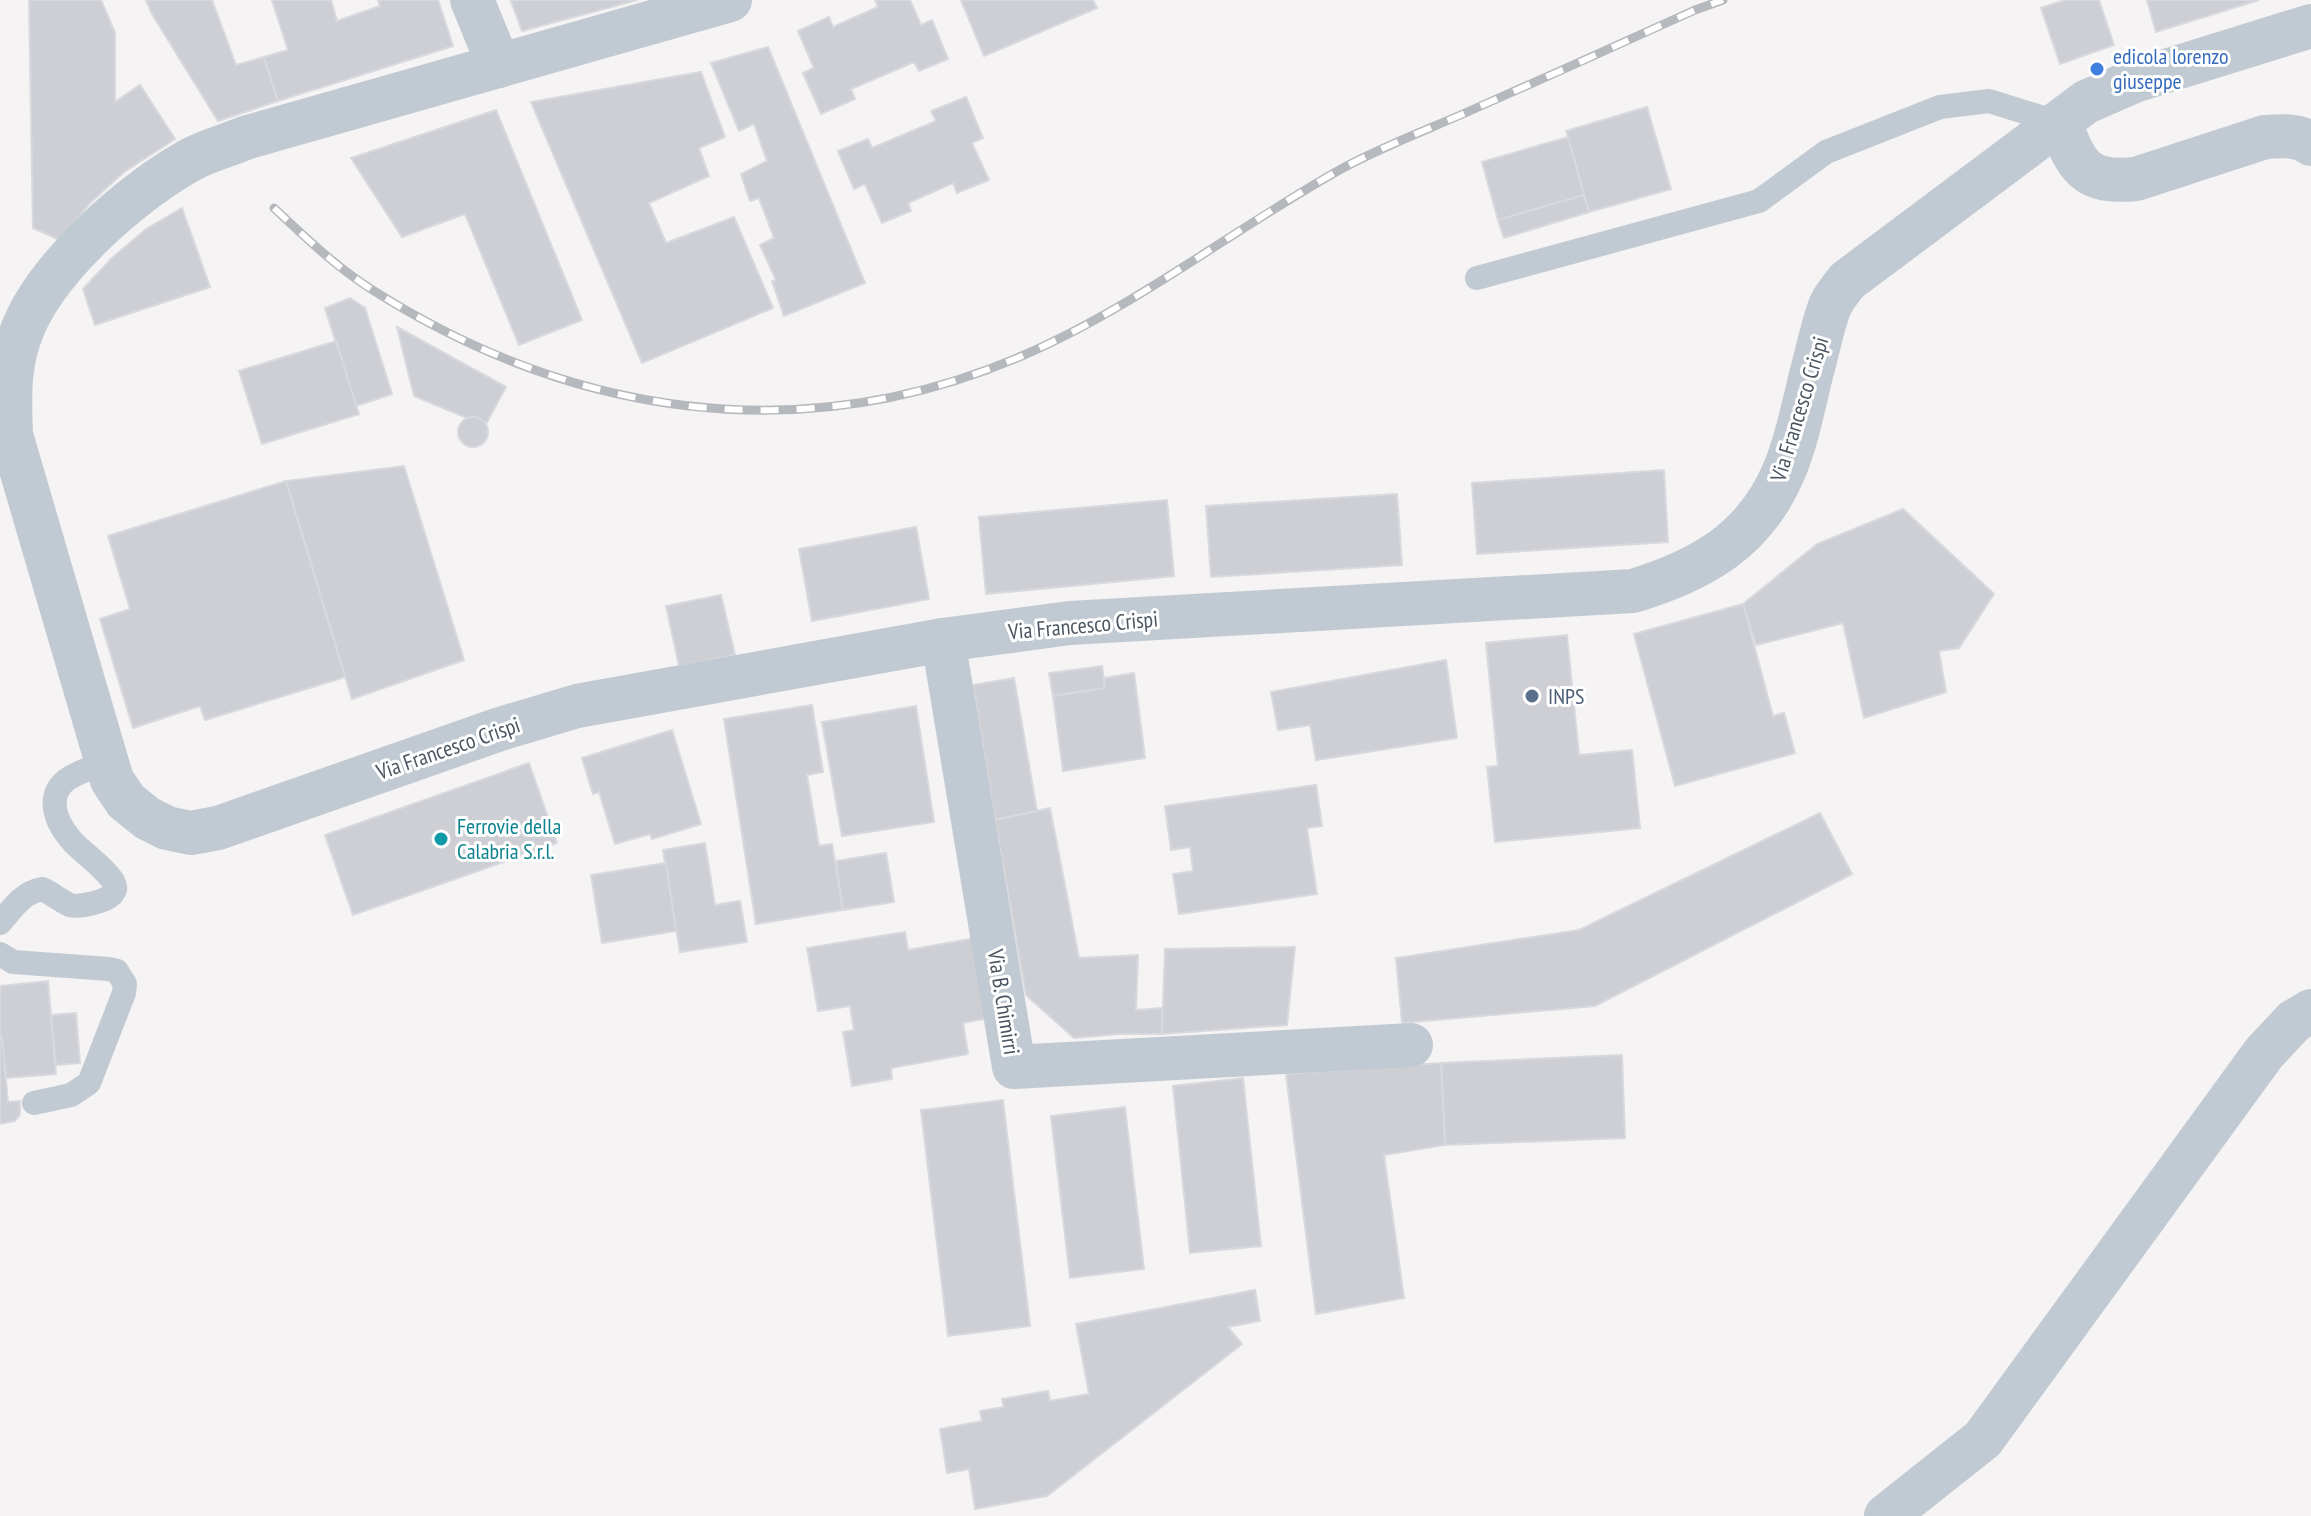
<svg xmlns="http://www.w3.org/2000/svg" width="2311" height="1516" font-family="'PT Sans Narrow',sans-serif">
<rect width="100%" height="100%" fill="#f5f3f3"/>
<!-- building -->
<g fill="#cdcfd5" stroke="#d7d9de" stroke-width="2">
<path d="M29 0H101L115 33V102L140 85 175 139 124 172 90 203 60 240 33 228Z"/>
<path d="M146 0H212L236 65 264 57 278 101 218 121 152 14Z"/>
<path d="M272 0H331L337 21 380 6 378 0H438L453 46 278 101 264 57 288 50Z"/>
<path d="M514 0H637L522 31 511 1Z"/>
<path d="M875 0H910L921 25 932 20 948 59 919 71 914 62 851 89 855 99 821 114 803 73 814 68 798 31 829 17 833 27 878 7Z"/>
<path d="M961 0H1093L1097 8 984 56Z"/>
<path d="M2065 0H2099L2114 45 2060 64 2041 8Z"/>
<path d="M2147 0H2259L2156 32Z"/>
<path d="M768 47 865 283 784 316 772 281 776 280 760 245 774 238 759 198 750 201 741 174 767 161 754 124 739 131 711 63Z"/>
<path d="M701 72 725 137 699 148 709 176 649 203 666 243 734 217 773 308 642 363 531 102Z"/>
<path d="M966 97 983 138 972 143 989 180 957 193 953 183 908 203 911 211 882 223 865 184 854 189 838 151 868 139 872 148 936 121 931 111Z"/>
<path d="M1647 107 1671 189 1589 212 1566 131Z"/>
<path d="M496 110 582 320 519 345 465 214 402 237 351 158Z"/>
<path d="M1568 137 1584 195 1498 220 1482 162Z"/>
<path d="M1584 195 1589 212 1504 238 1498 220Z"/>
<path d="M182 208 210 287 95 325 83 289 112 258 146 229Z"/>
<path d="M350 298 365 308 392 394 356 406 325 308Z"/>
<path d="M397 327 506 387 486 424 478 417 467 418 414 396Z"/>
<path d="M336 341 359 414 262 444 239 371Z"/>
<circle cx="473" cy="432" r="15"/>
<path d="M404 466 464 660 352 699 286 481Z"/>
<path d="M1664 470 1668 542 1477 554 1472 483Z"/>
<path d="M286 481 345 677 205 720 200 706 133 728 100 619 130 609 108 536Z"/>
<path d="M1397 494 1402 565 1211 577 1206 506Z"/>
<path d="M1167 500 1174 576 986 594 979 517Z"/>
<path d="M1903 509 1994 594 1959 648 1939 651 1946 692 1864 718 1843 623 1756 645 1743 604 1817 544Z"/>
<path d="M916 527 929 599 812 621 799 549Z"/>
<path d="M721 595 735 655 679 666 666 606Z"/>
<path d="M1743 604 1773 716 1784 713 1795 753 1675 786 1634 634Z"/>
<path d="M1567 635 1579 755 1632 750 1640 828 1495 842 1487 767 1498 766 1486 643Z"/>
<path d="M1446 660 1457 738 1316 760 1310 725 1278 730 1271 692Z"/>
<path d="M1102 666 1105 688 1053 696 1049 673Z"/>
<path d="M1134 673 1145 758 1063 771 1053 696 1105 688 1104 678Z"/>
<path d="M1014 678 1037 811 995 820 973 685Z"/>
<path d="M812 705 823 772 807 775 819 846 832 844 843 910 756 924 724 719Z"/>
<path d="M916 706 934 822 842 836 822 722Z"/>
<path d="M672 730 701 824 652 839 650 834 615 844 599 792 593 794 582 758Z"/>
<path d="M529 763 557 843 353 915 325 835Z"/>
<path d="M1316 785 1322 826 1307 828 1317 894 1179 914 1173 874 1193 871 1190 847 1171 850 1165 806Z"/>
<path d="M1050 808 1079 958 1138 955 1136 1010 1162 1008V1034H1120L1074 1038 1026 995 995 820Z"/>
<path d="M1820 813 1852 874 1595 1006 1402 1023 1396 958 1579 930Z"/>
<path d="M705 843 715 905 740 901 747 942 680 952 663 850Z"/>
<path d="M886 853 894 902 843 910 836 861Z"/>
<path d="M666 863 676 931 602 943 591 875Z"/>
<path d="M905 932 908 950 976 938 989 1018 963 1023 968 1054 891 1068 892 1079 852 1086 843 1032 854 1030 850 1006 818 1011 807 948Z"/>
<path d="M1295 947 1287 1025 1162 1034 1165 949Z"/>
<path d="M48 981 56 1074 6 1078 2 1038 0 1035V986Z"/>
<path d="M76 1013 80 1063 56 1065 51 1015Z"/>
<path d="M0 1035 2 1038 8 1102 20 1101V1115L15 1121 0 1124Z"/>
<path d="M1622 1055 1625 1138 1445 1145 1441 1063Z"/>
<path d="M1441 1063 1445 1145 1384 1155 1404 1298 1316 1314 1286 1074Z"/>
<path d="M1243 1078 1261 1246 1190 1253 1173 1086Z"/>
<path d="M1003 1100 1030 1326 948 1336 921 1110Z"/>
<path d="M1125 1107 1144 1269 1070 1278 1051 1116Z"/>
<path d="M1255 1290 1260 1321 1228 1327 1242 1344 1047 1496 975 1509 969 1469 947 1473 940 1429 982 1421 980 1411 1004 1407 1002 1399 1048 1391 1050 1401 1089 1394 1076 1324Z"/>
</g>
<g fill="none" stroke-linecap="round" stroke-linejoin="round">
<!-- service -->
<g stroke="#c1cad2" stroke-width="24">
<path d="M1477 278 1759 201 1826 152 1940 107 1989 101 2060 123"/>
<path d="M0 923C13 908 22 893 42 889 52 893 60 901 70 905 79 908 109 901 113 893 117 888 115 886 113 881 102 865 85 855 72 841 52 818 44 788 77 774 86 769 97 767 107 763"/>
<path d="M0 954 13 962 109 969 117 971 125 984 124 993 89 1083 71 1095 34 1103"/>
</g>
<!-- minor -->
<g stroke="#c1cad2" stroke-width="44">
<path d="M472 0 499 66"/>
<path d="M730 0 245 138C229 145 210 150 194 158 133 190 40 272 19 339 8 371 10 402 11 435L112 780 126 801 147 818 167 828 191 833 218 828 500 729 577 706 943 640 1070 623 1633 591C1702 570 1755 540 1784 471 1797 441 1804 403 1812 371 1818 350 1822 327 1830 306 1834 297 1841 289 1847 281L2086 102 2134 81 2311 26"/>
<path d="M2060 123C2077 167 2085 184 2136 179L2265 137C2281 136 2298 134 2311 144"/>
<path d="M943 640 1014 1067 1411 1045"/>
<path d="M1886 1516 1983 1439 2264 1053 2294 1021 2311 1011"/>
</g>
<!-- rail casing -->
<g stroke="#b5b8bd" stroke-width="9">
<path id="rail" d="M274 208C305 237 335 266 371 289 572 417 802 451 1024 355 1137 306 1235 228 1343 168 1382 147 1424 131 1465 113 1542 79 1618 45 1695 10L1723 0"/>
</g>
<!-- rail -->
<use href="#rail" stroke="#fff" stroke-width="6" stroke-dasharray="18" stroke-linecap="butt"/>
</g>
<!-- markers -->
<circle fill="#3f7fe0" stroke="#fff" stroke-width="3" cx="2097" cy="69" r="8"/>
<circle fill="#5c6f8a" stroke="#fff" stroke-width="3" cx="1532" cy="696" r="8"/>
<circle fill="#0f9aa8" stroke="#fff" stroke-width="3" cx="441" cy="839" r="8"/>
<g text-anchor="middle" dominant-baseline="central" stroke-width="6" stroke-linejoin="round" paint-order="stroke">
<!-- shop labels -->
<g font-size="22" fill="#366cbe" stroke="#fff" text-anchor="start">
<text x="2113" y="56">edicola lorenzo<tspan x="2113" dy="25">giuseppe</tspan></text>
</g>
<!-- street labels -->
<g font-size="22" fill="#4a5661" stroke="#fff">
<text transform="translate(1799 409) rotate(-73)">Via Francesco Crispi</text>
<text transform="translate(1083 625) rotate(-5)">Via Francesco Crispi</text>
<text transform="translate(448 748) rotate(-19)">Via Francesco Crispi</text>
<text transform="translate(1004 1002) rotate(81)">Via B. Chimirri</text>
</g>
<!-- service labels -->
<g font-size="22" fill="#4e5e75" stroke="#fff" text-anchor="start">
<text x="1548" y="696">INPS</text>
</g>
<!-- culture labels -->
<g font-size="22" fill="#0d838f" stroke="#fff" text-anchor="start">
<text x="457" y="826">Ferrovie della<tspan x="457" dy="25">Calabria S.r.l.</tspan></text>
</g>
</g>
</svg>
